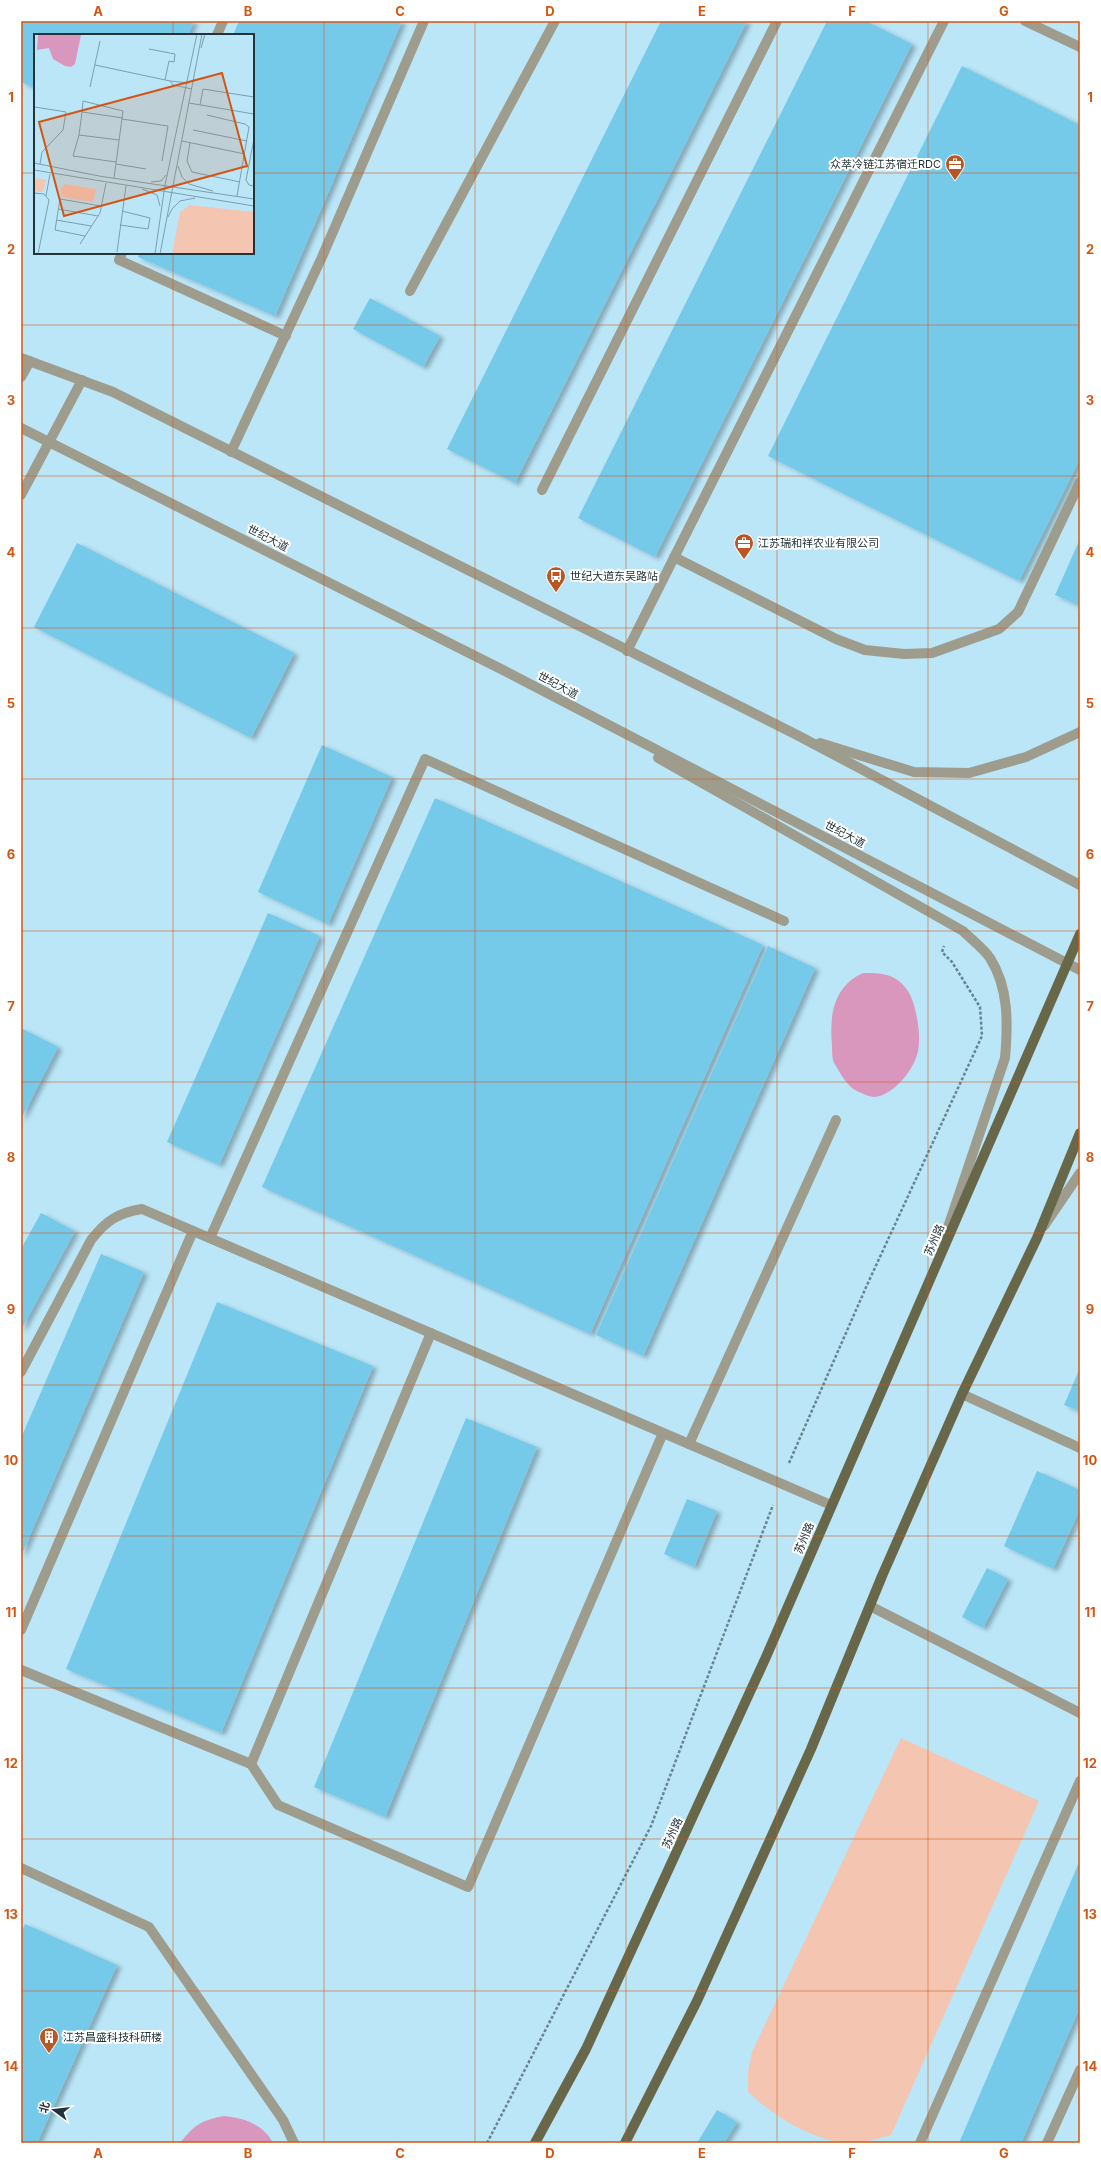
<svg xmlns="http://www.w3.org/2000/svg" width="1101" height="2164" font-family="Inter,'Noto Sans SC',sans-serif">
<defs>
<filter id="shadow"><feDropShadow dx="4.5" dy="2.5" stdDeviation="2" flood-color="#0004"/></filter>
</defs>
<rect width="100%" height="100%" fill="#bae6f8"/>
<!-- green -->
<path fill="#f4c5b1" d="M901 1738 1039 1801 891 2135C881 2137 869 2142 858 2143 818 2145 776 2118 748 2092V2072L752 2052Z"/>
<!-- water -->
<g fill="#da97bd">
<path d="M863 973C874 973 887 973 896 979 910 988 914 1002 917 1018 919 1029 920 1040 918 1051 915 1068 894 1096 874 1097 870 1097 861 1093 857 1091 846 1086 840 1072 834 1063 832 1058 832 1050 832 1045 829 1015 834 986 863 973Z"/>
<path d="M224 2116C244 2118 263 2124 273 2143H180C194 2125 202 2120 224 2116Z"/>
</g>
<!-- building -->
<g fill="#74caea" filter="url(#shadow)">
<path d="M21 21H194L188 35H35V88L21 82Z"/>
<path d="M239 21H402L275 316 138 257 139 253H253V35H233Z"/>
<path d="M661 21H747L515 483 447 449Z"/>
<path d="M827 21H866L912 44 655 557 578 518Z"/>
<path d="M962 66 1080 125V459L1019 581 768 456Z"/>
<path d="M370 298 440 336 423 367 353 329Z"/>
<path d="M1080 539V606L1055 595Z"/>
<path d="M77 543 294 653 251 738 34 627Z"/>
<path d="M322 745 392 777 328 924 258 892Z"/>
<path d="M435 798 763 945 590 1334 262 1187Z"/>
<path d="M268 913 320 936 219 1165 167 1142Z"/>
<path d="M768 946 815 968 643 1356 596 1335Z"/>
<path d="M21 1028 58 1047 21 1119Z"/>
<path d="M41 1213 75 1231 21 1330V1249Z"/>
<path d="M101 1254 144 1272 21 1556V1438Z"/>
<path d="M217 1302 373 1366 221 1733 66 1669Z"/>
<path d="M1080 1368V1411L1064 1405Z"/>
<path d="M466 1418 537 1447 385 1817 314 1787Z"/>
<path d="M1037 1471 1080 1490V1509L1053 1569 1004 1546Z"/>
<path d="M687 1499 717 1511 694 1567 664 1554Z"/>
<path d="M987 1568 1008 1579 983 1628 962 1617Z"/>
<path d="M1080 1860V2007L1021 2143H959Z"/>
<path d="M25 1924 117 1965 37 2143H21V1933Z"/>
<path d="M717 2110 737 2122 724 2143H697Z"/>
</g>
<g fill="none" stroke-linecap="round" stroke-linejoin="round">
<!-- path -->
<g stroke="#678590" stroke-width="2.5" stroke-dasharray="3 2" stroke-linecap="butt">
<path d="M789 1463 867 1285 982 1036 980 1007 952 962 942 952 944 946"/>
<path d="M487 2143 651 1826 773 1505"/>
</g>
<!-- minor -->
<g stroke="#9e9d8d" stroke-width="10">
<path d="M1025 21 1080 47"/>
<path d="M217 35 223 21"/>
<path d="M122 253 119 260 286 336"/>
<path d="M410 291 555 21"/>
<path d="M21 358 113 392 797 735 1080 885"/>
<path d="M21 377 30 361"/>
<path d="M21 428 503 670 1080 970"/>
<path d="M231 452 322 257 424 21"/>
<path d="M542 490 777 21"/>
<path d="M21 495 82 380"/>
<path d="M674 557 836 639 865 650 904 654 932 653 999 629 1018 612 1080 482"/>
<path d="M627 651 944 21"/>
<path d="M820 743 914 772 969 773 1026 757 1080 732"/>
<path d="M658 758 963 931C972 940 983 948 990 958 1009 988 1008 1024 1005 1058L945 1236"/>
<path d="M1044 1226 1080 1173"/>
<path d="M210 1238 425 759 784 921"/>
<path d="M21 1372 91 1240C106 1221 117 1213 142 1209L831 1505"/>
<path d="M962 1394 1080 1448"/>
<path d="M689 1444 836 1120"/>
<path d="M870 1606 1080 1713"/>
<path d="M21 1630 193 1231"/>
<path d="M21 1670 251 1764 431 1333"/>
<path d="M251 1764 278 1805 468 1887 663 1433"/>
<path d="M21 1868 149 1927 283 2120 294 2143"/>
<path d="M920 2143 1080 1781"/>
<path d="M1047 2143 1080 2070"/>
</g>
<!-- major -->
<g stroke="#69674a" stroke-width="10">
<path d="M535 2143 586 2049 766 1657 1080 934"/>
<path d="M625 2143 697 2001 811 1749 882 1576 962 1394 1037 1238 1080 1133"/>
</g>
</g>
<!-- grid -->
<path fill="none" stroke="#d45511" stroke-width="1" stroke-opacity="0.55" d="M173 21V35M324 21V2143M475 21V2143M626 21V2143M777 21V2143M928 21V2143M21 173H35M253 173H1080M173 253V2143M21 325H1080M21 476H1080M21 628H1080M21 779H1080M21 931H1080M21 1082H1080M21 1233H1080M21 1385H1080M21 1536H1080M21 1688H1080M21 1839H1080M21 1991H1080"/>
<!-- icons -->
<defs>
<g id="office-pin" transform="scale(1)"><path d="M0 17L-7.5 6A9.5 9.5 0 1 1 7.5 6Z" fill="#ba5623" stroke="#fff"/><path d="M-6-3h4V-5.5h4V-3h4V5H-6ZM-1-4.5V-3h2v-1.5ZM-6 0V1H6V0Z" fill="#fff"/></g>
<g id="bus-pin" transform="scale(1)"><path d="M0 17L-7.5 6A9.5 9.5 0 1 1 7.5 6Z" fill="#ba5623" stroke="#fff"/><path d="M-5-6H5V4H4V6H2V4H-2V6H-4V4H-5ZM-3.5-4V0h7V-4ZM-3.5 1.2v1.5H-2V1.2ZM2 1.2v1.5H3.5V1.2Z" fill="#fff"/></g>
<g id="building-pin" transform="scale(1)"><path d="M0 17L-7.5 6A9.5 9.5 0 1 1 7.5 6Z" fill="#ba5623" stroke="#fff"/><path d="M-4-6H4V6H1V3H-1V6H-4ZM-2.5-4.3h1.7v1.8h-1.7ZM.8-4.3h1.7v1.8H.8ZM-2.5-1h1.7V.8h-1.7ZM.8-1h1.7V.8H.8Z" fill="#fff"/></g>
</defs>
<g fill-rule="evenodd">
<use href="#office-pin" x="955" y="164"/>
<use href="#office-pin" x="744" y="543"/>
<use href="#bus-pin" x="556" y="576"/>
<use href="#building-pin" x="49" y="2037"/>
</g>
<g text-anchor="middle" dominant-baseline="central" stroke-width="4" stroke-linejoin="round" paint-order="stroke">
<!-- poi labels -->
<g font-size="11" fill="#22343a" stroke="#fff" text-anchor="start">
<text x="941" y="164" text-anchor="end">众萃冷链江苏宿迁RDC</text>
<text x="758" y="543">江苏瑞和祥农业有限公司</text>
<text x="570" y="576">世纪大道东吴路站</text>
<text x="63" y="2037">江苏昌盛科技科研楼</text>
</g>
<!-- street labels -->
<g font-size="11" fill="#22343a" stroke="#fff">
<text transform="translate(268 538) rotate(27)">世纪大道</text>
<text transform="translate(558 685) rotate(28)">世纪大道</text>
<text transform="translate(845 834) rotate(28)">世纪大道</text>
<text transform="translate(934 1240) rotate(-66)">苏州路</text>
<text transform="translate(804 1538) rotate(-67)">苏州路</text>
<text transform="translate(672 1833) rotate(-65)">苏州路</text>
</g>
</g>
<!-- overview -->
<g transform="translate(34 34)">
<rect width="220" height="220" fill="#bae6f8"/>
<path d="M2 144 12 146 9 158 0 157ZM30 150 62 155 59 168 28 163 26 156ZM156 171 220 178V220H138L146 178Z" fill="#f4c5b1"/>
<path d="M4 0 47 1 41 30 37 33 31 32 19 25 15 14 3 16Z" fill="#da97bd"/>
<path fill="none" stroke="#7d9fac" stroke-width="1" d="M167 14 171 0M115 15 141 20 140 28 135 27 131 46M61 31 136 47M155 49 136 47 139 51 158 55M56 53 66 7M155 69 220 80M166 71 169 55 220 63M1 73 32 78 29 96 8 118 6 130M48 78 49 67 89 77 80 144M173 81 211 90 215 93 203 162M88 85 134 92 128 127M159 96 213 107M45 101 39 122 82 128M220 105 212 146 215 151 220 152M85 106 45 101 48 78 89 84M148 107 211 120M156 109 153 127 158 138 206 148M0 129 65 142 220 165M82 130 112 135M144 132 148 143 155 150 179 157M0 136 220 172M117 148 127 147 132 141M108 155 123 161 126 172M0 159 10 160 15 166 4 220M12 162 16 140M24 175 64 182M134 183 138 175 146 167 161 164M22 186 57 192M86 191 114 195 116 184 88 177M51 202 21 196 26 165 67 172M46 210 66 179 72 149M83 218 92 152M121 220 131 151 163 0M126 220 168 0"/>
<path fill="#d45511" fill-opacity="0.15" stroke="#d45511" stroke-width="2" d="M188 39 213 132 30 182 5 88Z"/>
<rect width="220" height="220" fill="none" stroke="#22343a" stroke-width="2"/>
</g>
<!-- border -->
<rect width="1101" height="2164" fill="none" stroke="#ffffff" stroke-width="44"/>
<!-- north arrow -->
<g transform="translate(54 2110) rotate(285)" stroke="#ffffff" stroke-width="3" paint-order="stroke">
<path d="M0-3L7 15L0 10L-7 15Z" fill="#22343a"/>
<text y="-6" font-size="11" font-weight="bold" text-anchor="middle" fill="#22343a">北</text>
</g>
<rect x="22" y="22" width="1057" height="2120" fill="none" stroke="#d45511" stroke-width="1.5"/>
<g font-size="13" text-anchor="middle" font-weight="bold" fill="#d45511">
<text x="98" y="16">A</text>
<text x="248" y="16">B</text>
<text x="400" y="16">C</text>
<text x="550" y="16">D</text>
<text x="702" y="16">E</text>
<text x="852" y="16">F</text>
<text x="1004" y="16">G</text>
<text x="11" y="102">1</text>
<text x="1090" y="102">1</text>
<text x="11" y="254">2</text>
<text x="1090" y="254">2</text>
<text x="11" y="405">3</text>
<text x="1090" y="405">3</text>
<text x="11" y="557">4</text>
<text x="1090" y="557">4</text>
<text x="11" y="708">5</text>
<text x="1090" y="708">5</text>
<text x="11" y="859">6</text>
<text x="1090" y="859">6</text>
<text x="11" y="1011">7</text>
<text x="1090" y="1011">7</text>
<text x="11" y="1162">8</text>
<text x="1090" y="1162">8</text>
<text x="11" y="1314">9</text>
<text x="1090" y="1314">9</text>
<text x="11" y="1465">10</text>
<text x="1090" y="1465">10</text>
<text x="11" y="1617">11</text>
<text x="1090" y="1617">11</text>
<text x="11" y="1768">12</text>
<text x="1090" y="1768">12</text>
<text x="11" y="1919">13</text>
<text x="1090" y="1919">13</text>
<text x="11" y="2071">14</text>
<text x="1090" y="2071">14</text>
<text x="98" y="2158">A</text>
<text x="248" y="2158">B</text>
<text x="400" y="2158">C</text>
<text x="550" y="2158">D</text>
<text x="702" y="2158">E</text>
<text x="852" y="2158">F</text>
<text x="1004" y="2158">G</text>
</g>
</svg>
